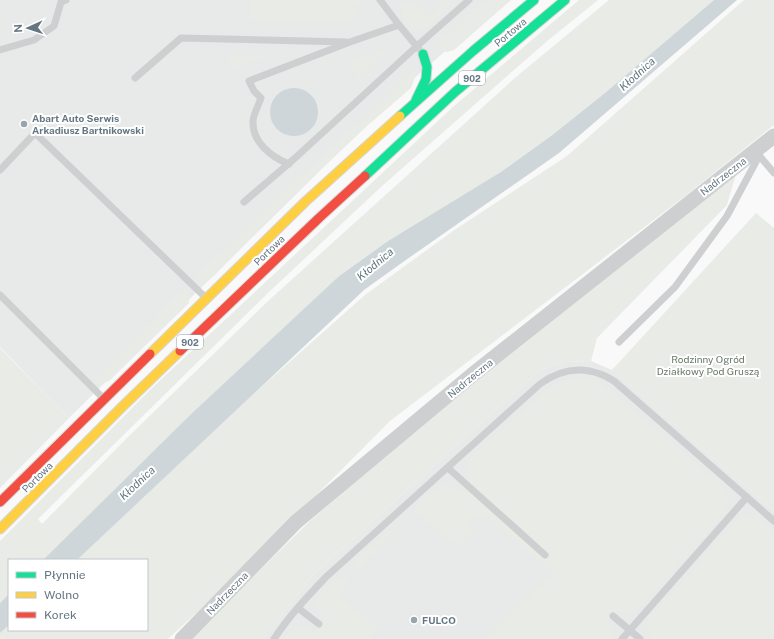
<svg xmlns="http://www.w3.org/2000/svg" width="774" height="639" font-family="'Public Sans',sans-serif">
<rect width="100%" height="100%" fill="#f9f9f9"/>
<!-- built -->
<g fill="#e8e9e9">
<path d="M0 0H504L411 81 69 418 0 347Z"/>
<path d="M591 361 612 370 774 511V639H264L311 577 540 370 566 362Z"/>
</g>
<!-- green -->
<g fill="#e8ebe6">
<path d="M250 0H362L353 4 357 18 348 22 249 19Z"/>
<path d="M448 0H454L441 12 443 14C439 17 435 22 430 25 420 32 408 29 403 18 401 13 401 6 401 1L421 6 430 16Z"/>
<path d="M487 0H511L454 50 447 52 440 50 437 46 438 42Z"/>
<path d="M579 0H598L546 42 382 186 269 292 38 519 42 524 127 438 267 302 516 77 609 0H714L605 93 551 136 502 172 388 241 338 277 190 415 43 560H9V594L0 603V541L5 536 152 388 453 107Z"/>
<path d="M744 0H774V125L689 193 390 421 237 575 168 639H0V633L9 625V630H147V560H77L250 397 365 295 453 231 567 156Z"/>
<path d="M391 48 359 79 346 63Z"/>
<path d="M229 55H260L261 57V59L233 69 228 56Z"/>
<path d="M419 67 411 88 367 126 260 227 215 275C208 281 205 283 196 279V276L292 185Z"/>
<path d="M736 174 727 205 597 338 591 361 566 362 540 370 311 577 264 639H191L213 616 310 521 430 416Z"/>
<path d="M756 213 774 228V511L612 370Z"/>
<path d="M185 287 188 291 189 303 109 381C103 383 99 384 95 380Z"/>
<path d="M0 348 69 418 0 488Z"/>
<path d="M583 378 596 379 720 484 727 493V505L718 521 637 610C629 615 626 614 618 610L608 622C611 628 614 632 611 639H485L553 573 486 516 481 522 474 517 467 525 473 531 463 543H452L413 509 442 484 449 486 459 493 470 480C463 467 466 463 475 453L551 386 565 381Z"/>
<path d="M747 517 759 518 774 531V639H651C647 632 646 627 649 619L735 522 742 518Z"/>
<path d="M402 520 403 521 358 571C355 566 356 563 358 557Z"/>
<path d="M343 577 349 581 339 595 378 628 370 637 372 639H284C288 633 294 623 304 626 307 627 312 631 315 633L323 617C319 613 316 609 316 603 316 596 330 581 337 578 338 578 342 578 343 577Z"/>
</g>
<!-- water -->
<g fill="#ced6d9">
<path d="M714 0H737L559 153 403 262 364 290 77 560H43L190 415 338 277 388 241 501 172 551 136 605 93Z"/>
<circle cx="294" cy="112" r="24"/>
<path d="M9 594V625L0 633V603Z"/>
</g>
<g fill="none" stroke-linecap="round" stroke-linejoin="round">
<!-- fast casing -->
<g stroke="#d5d6d7" stroke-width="11">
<g id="fast">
<path d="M416 100 426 79 427 67 423 54"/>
<path d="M400 116 473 51 534 0"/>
<path d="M365 176 455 92 565 0"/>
</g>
</g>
<!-- slow casing -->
<g stroke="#d5d6d7" stroke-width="11">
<g id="slow">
<path d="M150 354 306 201 400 116"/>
<path d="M0 529 123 406 180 351"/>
</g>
</g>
<!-- jam casing -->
<g stroke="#d5d6d7" stroke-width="11">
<g id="jam">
<path d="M180 351 319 218 365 176"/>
<path d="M0 502 150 354"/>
</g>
</g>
<!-- lane -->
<g stroke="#cecfd0" stroke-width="7">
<path d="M380 0 399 25 419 49"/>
<path d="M0 50 34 40 54 26 61 2 66 0"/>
<path d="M135 78 181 38 346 42"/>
<path d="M757 153 774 173"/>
<path d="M289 164C271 157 252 142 253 121 253 115 259 104 261 98L254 91 249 81 350 42 399 25"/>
<path d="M0 170 35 133 205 297"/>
<path d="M244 202 294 159 417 46 469 0"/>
<path d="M0 295 103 398"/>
<path d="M619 342 675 287 727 216 759 156"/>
<path d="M448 468 545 555"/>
<path d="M298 608 319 624"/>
<path d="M613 616 640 639"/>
<path d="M274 639C289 616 307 597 326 577L540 384C558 371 579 366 600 374 604 375 609 378 614 381L774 521"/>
<path d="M622 639 747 497"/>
</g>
<!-- street -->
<path stroke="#cecfd0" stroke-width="15" d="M182 639 296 522 472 375 774 136"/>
<!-- fast -->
<use href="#fast" stroke="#16e098" stroke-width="9"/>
<!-- slow -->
<use href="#slow" stroke="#ffcf43" stroke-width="9"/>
<!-- jam -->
<use href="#jam" stroke="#f24e42" stroke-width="9"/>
</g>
<!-- markers -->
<g fill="#99a4ac" stroke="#fff" stroke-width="1.5">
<circle cx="24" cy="124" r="4"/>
<circle cx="414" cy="620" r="4"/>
</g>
<g text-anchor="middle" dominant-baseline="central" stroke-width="4" stroke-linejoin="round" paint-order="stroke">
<!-- shield labels -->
<g fill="#fff" stroke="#939fa8" stroke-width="1">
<rect x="459" y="71" width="26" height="14" rx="3"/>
<rect x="177" y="335" width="26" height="14" rx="3"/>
</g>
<g font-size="9" font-weight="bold" fill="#657683">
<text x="472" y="78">902</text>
<text x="190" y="342">902</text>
</g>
<!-- street labels -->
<g font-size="10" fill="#657683" stroke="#fff">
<text transform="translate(510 32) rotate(-40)">Portowa</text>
<text transform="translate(723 176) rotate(-38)">Nadrzeczna</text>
<text transform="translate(269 250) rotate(-44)">Portowa</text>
<text transform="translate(470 378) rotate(-39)">Nadrzeczna</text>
<text transform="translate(37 477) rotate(-45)">Portowa</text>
<text transform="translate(227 593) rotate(-46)">Nadrzeczna</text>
</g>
<!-- poi labels -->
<g font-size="10" font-weight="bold" fill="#657683" stroke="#fff" text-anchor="start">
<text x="32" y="118">Abart Auto Serwis<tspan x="32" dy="12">Arkadiusz Bartnikowski</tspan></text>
<text x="422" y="620">FULCO</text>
</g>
<!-- park labels -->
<g font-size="10" fill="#687a64" stroke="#fff">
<text x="708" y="359">Rodzinny Ogród<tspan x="708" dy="12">Działkowy Pod Gruszą</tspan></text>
</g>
<!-- water labels -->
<g font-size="11" font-style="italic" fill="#60757c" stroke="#fff">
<text transform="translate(637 74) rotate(-42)">Kłodnica</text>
<text transform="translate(375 264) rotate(-40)">Kłodnica</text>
<text transform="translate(137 483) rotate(-43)">Kłodnica</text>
</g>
</g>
<!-- legend -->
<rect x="8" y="559" width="140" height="72" fill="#ffffff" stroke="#c1c8cd"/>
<rect x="16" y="572" width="20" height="6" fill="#16e098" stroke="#c1c8cd"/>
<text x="44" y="579" font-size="12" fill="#657683">Płynnie</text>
<rect x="16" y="592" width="20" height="6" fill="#ffcf43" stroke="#c1c8cd"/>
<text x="44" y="599" font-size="12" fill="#657683">Wolno</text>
<rect x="16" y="612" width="20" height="6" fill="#f24e42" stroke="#c1c8cd"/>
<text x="44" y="619" font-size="12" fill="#657683">Korek</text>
<!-- north arrow -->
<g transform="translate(28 28) rotate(267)" stroke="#ffffff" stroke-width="3" paint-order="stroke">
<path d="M0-3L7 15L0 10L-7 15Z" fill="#657683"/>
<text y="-6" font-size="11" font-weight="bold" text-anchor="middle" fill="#657683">N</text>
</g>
</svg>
